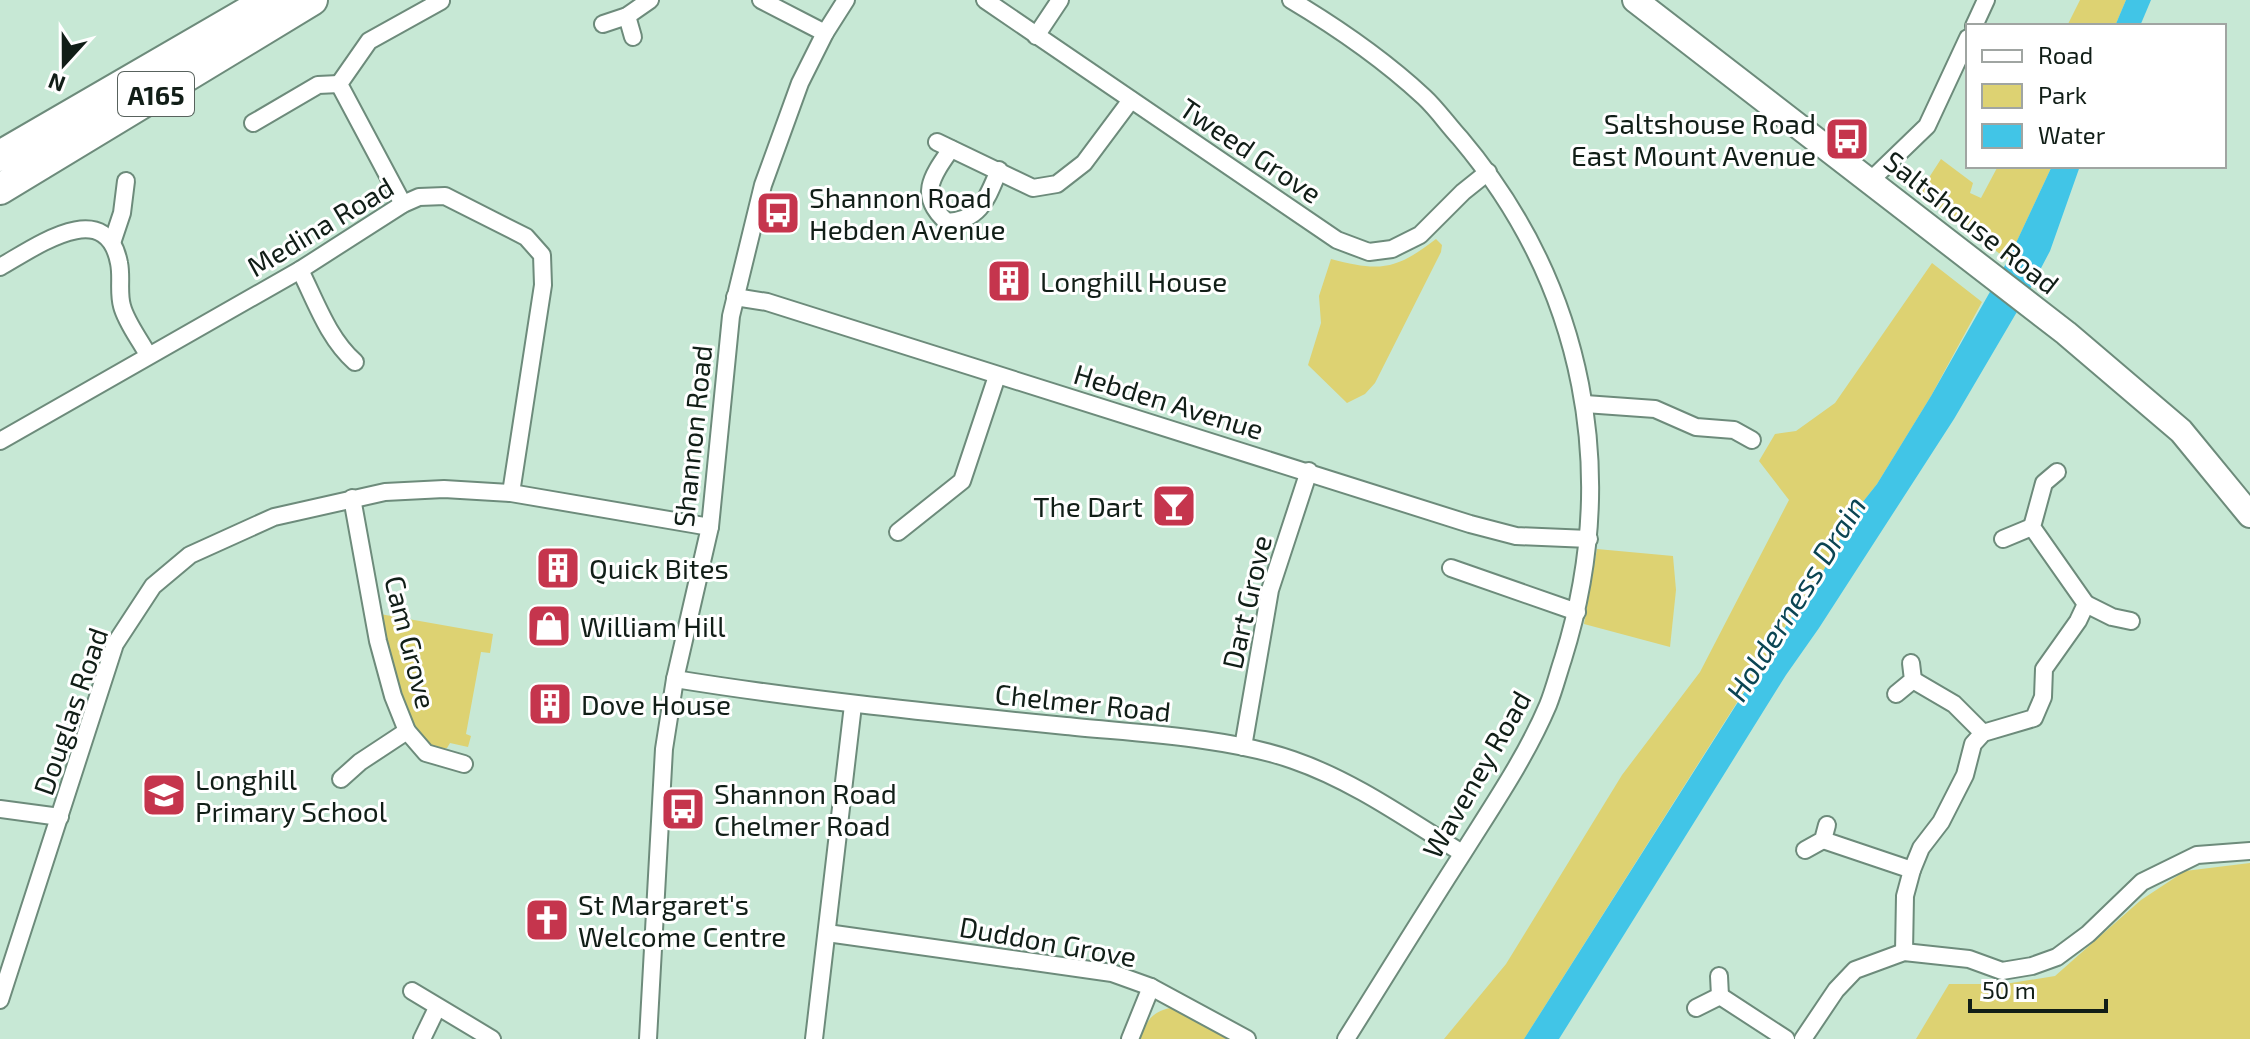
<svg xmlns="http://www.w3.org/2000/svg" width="2250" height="1039" font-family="'Exo 2',sans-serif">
<rect width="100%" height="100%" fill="#c7e8d5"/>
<!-- green -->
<g fill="#ddd272">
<path d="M2080 0H2126L2115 26H2067Z"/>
<path d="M1941 159 1973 183 1970 193 1981 198 1998 166H2052L2008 260 1919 193Z"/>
<path d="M1436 239 1442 245 1441 252 1375 383 1365 394 1347 403 1308 365 1321 323 1319 296 1331 259C1380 272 1396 270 1436 239Z"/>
<path d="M1932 263 1982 302 1931 396 1877 484 1854 513 1818 581 1810 587 1524 1039H1444L1506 964 1622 775 1700 672 1789 500 1759 461 1775 434 1796 431 1835 403Z"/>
<path d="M1597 549 1673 556 1676 590 1670 647 1584 624Z"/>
<path d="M380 614 493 634 490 653 481 652 466 734 471 736 468 747 450 743 447 748 435 750C392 723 390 658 380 614Z"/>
<path d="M2250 863V1039H1916L1949 984H2005L2055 976 2141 900 2185 871Z"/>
<path d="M1170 1008 1182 1011 1227 1039H1140C1146 1022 1151 1012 1170 1008Z"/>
</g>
<!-- water -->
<g fill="#41c5e7">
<path d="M2126 0H2151L2140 26H2115Z"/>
<path d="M2052 166H2080L2050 251 2028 293 1954 419 1819 628 1786 675 1559 1039H1524L1811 587 1818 581 1854 513 1877 484 1931 396 2008 260Z"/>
</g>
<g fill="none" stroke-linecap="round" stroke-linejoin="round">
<!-- street casing -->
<g stroke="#6d8b7b" stroke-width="20">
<g id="street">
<path d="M761 0 825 33"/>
<path d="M985 0 1337 240 1369 252 1392 249 1420 235 1463 192 1488 172"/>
<path d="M1291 0C1338 28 1383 59 1424 97 1437 109 1448 125 1460 138 1585 286 1621 474 1563 659 1558 674 1554 690 1548 705 1526 757 1493 805 1463 853 1423 915 1385 977 1346 1039"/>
<path d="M627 16 633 37"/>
<path d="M603 24 627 16 650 0"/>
<path d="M1974 26 1986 0"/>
<path d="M1036 36 1060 0"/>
<path d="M253 123 318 85 339 84"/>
<path d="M937 142 1033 188 1057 184 1084 163 1131 100"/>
<path d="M951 149C932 176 917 196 947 222 981 220 987 198 999 170"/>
<path d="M1871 180 1927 126 1968 38"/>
<path d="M403 204 339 84 369 41 441 1"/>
<path d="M112 243 122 213 126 181"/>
<path d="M0 267C34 248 106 195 119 263 122 277 118 292 122 306 126 322 140 340 148 355"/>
<path d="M300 270C316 302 328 338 355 362"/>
<path d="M735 297 767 302 1470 524 1516 536 1589 539"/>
<path d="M1585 404 1655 409 1696 427 1734 430 1752 440"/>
<path d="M0 441 300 270 403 204 419 197 445 196 526 237 542 255 543 285 511 493"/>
<path d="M352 498 378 641 393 696 407 731 426 753 464 764"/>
<path d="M898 532 962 481 997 376"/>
<path d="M2003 539 2032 527"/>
<path d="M1451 568 1577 612"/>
<path d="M2086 604 2112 617 2131 621"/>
<path d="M675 679C805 700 935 713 1066 726 1135 733 1228 737 1293 760 1354 781 1408 820 1462 853"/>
<path d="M1913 680 1954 704 1983 733"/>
<path d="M1896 694 1913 680 1911 663"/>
<path d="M1243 747 1270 590 1309 471"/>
<path d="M341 779 360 762 407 731"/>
<path d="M0 809 60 817"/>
<path d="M1823 840 1912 870"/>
<path d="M1805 850 1823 840 1827 825"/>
<path d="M827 933 1112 973 1151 987 1247 1039"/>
<path d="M1904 952 1905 896 1912 870 1921 848 1941 822 1965 775 1973 744 1983 733 2034 718 2043 697 2044 669 2078 621 2086 604 2032 527 2044 483 2057 472"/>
<path d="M412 991 492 1039"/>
<path d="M1720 996 1786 1039"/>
<path d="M0 1000 115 644 153 586 190 555 274 517 385 492 444 489 511 493 710 527"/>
<path d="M1696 1008 1720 996 1719 976"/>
<path d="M422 1039 437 1008"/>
<path d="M648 1039 664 749 675 679 710 527 731 316 763 185 800 83 825 33 846 0"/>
<path d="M814 1039 853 705"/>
<path d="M1130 1039 1151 987"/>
<path d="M1803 1039 1836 990 1855 970 1904 952 1969 959 2002 971 2032 966 2057 957 2088 934 2142 882 2197 855 2250 851"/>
</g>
</g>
<!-- secondary casing -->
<g stroke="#6d8b7b" stroke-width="28">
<path id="secondary" d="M1635 0 2066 333 2181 431 2250 515"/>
</g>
<!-- highway casing -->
<g stroke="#6d8b7b" stroke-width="34">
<g id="highway">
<path d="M0 156 269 0"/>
<path d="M0 189 312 0"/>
</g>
</g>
<!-- street -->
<use href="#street" stroke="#fff" stroke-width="16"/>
<!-- secondary -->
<use href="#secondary" stroke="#fff" stroke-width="24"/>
<!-- highway -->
<use href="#highway" stroke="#fff" stroke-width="30"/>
</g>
<!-- icons -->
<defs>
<g id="bus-square" transform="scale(2.3)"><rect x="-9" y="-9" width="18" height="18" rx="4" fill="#c5354d" stroke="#fff"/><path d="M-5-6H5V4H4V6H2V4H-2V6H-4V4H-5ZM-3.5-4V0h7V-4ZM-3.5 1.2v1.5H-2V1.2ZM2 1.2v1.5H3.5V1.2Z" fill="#fff"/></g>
<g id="building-square" transform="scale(2.3)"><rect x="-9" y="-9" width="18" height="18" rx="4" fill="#c5354d" stroke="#fff"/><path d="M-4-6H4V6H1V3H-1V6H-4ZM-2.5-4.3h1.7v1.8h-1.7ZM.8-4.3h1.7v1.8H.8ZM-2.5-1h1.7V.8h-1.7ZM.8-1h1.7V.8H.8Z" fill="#fff"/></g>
<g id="bar-square" transform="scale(2.3)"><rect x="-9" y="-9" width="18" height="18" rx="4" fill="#c5354d" stroke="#fff"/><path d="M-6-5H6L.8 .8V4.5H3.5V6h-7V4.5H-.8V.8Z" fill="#fff"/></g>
<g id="shop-square" transform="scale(2.3)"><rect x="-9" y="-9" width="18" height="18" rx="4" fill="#c5354d" stroke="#fff"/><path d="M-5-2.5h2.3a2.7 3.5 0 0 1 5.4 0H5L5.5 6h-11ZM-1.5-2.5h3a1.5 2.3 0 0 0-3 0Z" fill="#fff"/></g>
<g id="school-square" transform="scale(2.3)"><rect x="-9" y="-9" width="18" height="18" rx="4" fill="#c5354d" stroke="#fff"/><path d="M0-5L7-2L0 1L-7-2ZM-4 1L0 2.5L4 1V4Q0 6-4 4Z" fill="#fff"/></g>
<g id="church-square" transform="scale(2.3)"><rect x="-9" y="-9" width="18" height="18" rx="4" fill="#c5354d" stroke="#fff"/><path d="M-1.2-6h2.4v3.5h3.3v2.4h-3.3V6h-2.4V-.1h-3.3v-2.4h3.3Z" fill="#fff"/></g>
</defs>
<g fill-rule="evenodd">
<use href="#bus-square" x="1847" y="139"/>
<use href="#bus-square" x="778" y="213"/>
<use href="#building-square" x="1009" y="281"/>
<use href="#bar-square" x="1174" y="506"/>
<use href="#building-square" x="558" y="568"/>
<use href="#shop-square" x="549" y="626"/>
<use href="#building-square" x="550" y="704"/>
<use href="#school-square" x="164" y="795"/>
<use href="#bus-square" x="683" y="809"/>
<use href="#church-square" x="547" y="920"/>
</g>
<g text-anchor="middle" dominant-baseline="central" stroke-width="6" stroke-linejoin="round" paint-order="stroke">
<!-- shield labels -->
<rect fill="#fff" stroke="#58625d" stroke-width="2" x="118" y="72" width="76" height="44" rx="6"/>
<g font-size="26" font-weight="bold" fill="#111e17">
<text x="156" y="94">A165</text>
</g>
<!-- poi labels -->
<g font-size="28" fill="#111e17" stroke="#fff" text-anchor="start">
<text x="1816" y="123" text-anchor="end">Saltshouse Road<tspan x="1816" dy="32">East Mount Avenue</tspan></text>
<text x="809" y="197">Shannon Road<tspan x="809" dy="32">Hebden Avenue</tspan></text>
<text x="1040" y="281">Longhill House</text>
<text x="1143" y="506" text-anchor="end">The Dart</text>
<text x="589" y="568">Quick Bites</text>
<text x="580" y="626">William Hill</text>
<text x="581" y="704">Dove House</text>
<text x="195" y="779">Longhill<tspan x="195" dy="32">Primary School</tspan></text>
<text x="714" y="793">Shannon Road<tspan x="714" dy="32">Chelmer Road</tspan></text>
<text x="578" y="904">St Margaret's<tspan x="578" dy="32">Welcome Centre</tspan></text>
</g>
<!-- street labels -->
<g font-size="28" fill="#111e17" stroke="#fff">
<text transform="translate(1251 150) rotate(34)">Tweed Grove</text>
<text transform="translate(1972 222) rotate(38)">Saltshouse Road</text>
<text transform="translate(320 226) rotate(-31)">Medina Road</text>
<text transform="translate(1169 401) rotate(17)">Hebden Avenue</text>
<text transform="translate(692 436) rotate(-84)">Shannon Road</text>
<text transform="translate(1246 602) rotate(-77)">Dart Grove</text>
<text transform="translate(411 642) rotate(76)">Cam Grove</text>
<text transform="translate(1083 702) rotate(6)">Chelmer Road</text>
<text transform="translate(70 711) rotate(-71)">Douglas Road</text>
<text transform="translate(1476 774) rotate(-60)">Waveney Road</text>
<text transform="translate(1048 941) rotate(10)">Duddon Grove</text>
</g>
<!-- water labels -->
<g font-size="30" font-style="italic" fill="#0b4553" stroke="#fff">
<text transform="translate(1795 598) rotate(-58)">Holderness Drain</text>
</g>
</g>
<!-- legend -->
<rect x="1966" y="24" width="260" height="144" fill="#ffffff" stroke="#a0a5a2" stroke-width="2"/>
<rect x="1982" y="50" width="40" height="12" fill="#ffffff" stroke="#a0a5a2" stroke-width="2"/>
<text x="2038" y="64" font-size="24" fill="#111e17">Road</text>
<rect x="1982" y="84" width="40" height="24" fill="#ddd272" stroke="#a0a5a2" stroke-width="2"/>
<text x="2038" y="104" font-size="24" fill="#111e17">Park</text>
<rect x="1982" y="124" width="40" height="24" fill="#41c5e7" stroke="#a0a5a2" stroke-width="2"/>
<text x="2038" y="144" font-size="24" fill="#111e17">Water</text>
<!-- north arrow -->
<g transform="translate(64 64) rotate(201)" stroke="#ffffff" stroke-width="6" paint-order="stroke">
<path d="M0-6L14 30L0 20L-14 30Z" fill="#111e17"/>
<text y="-12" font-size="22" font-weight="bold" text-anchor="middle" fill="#111e17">N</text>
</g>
<!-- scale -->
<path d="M1970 999v12h136v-12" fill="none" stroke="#111e17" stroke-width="4"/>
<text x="1982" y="999" font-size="24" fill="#111e17" stroke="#ffffff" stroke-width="6" paint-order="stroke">50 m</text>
</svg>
